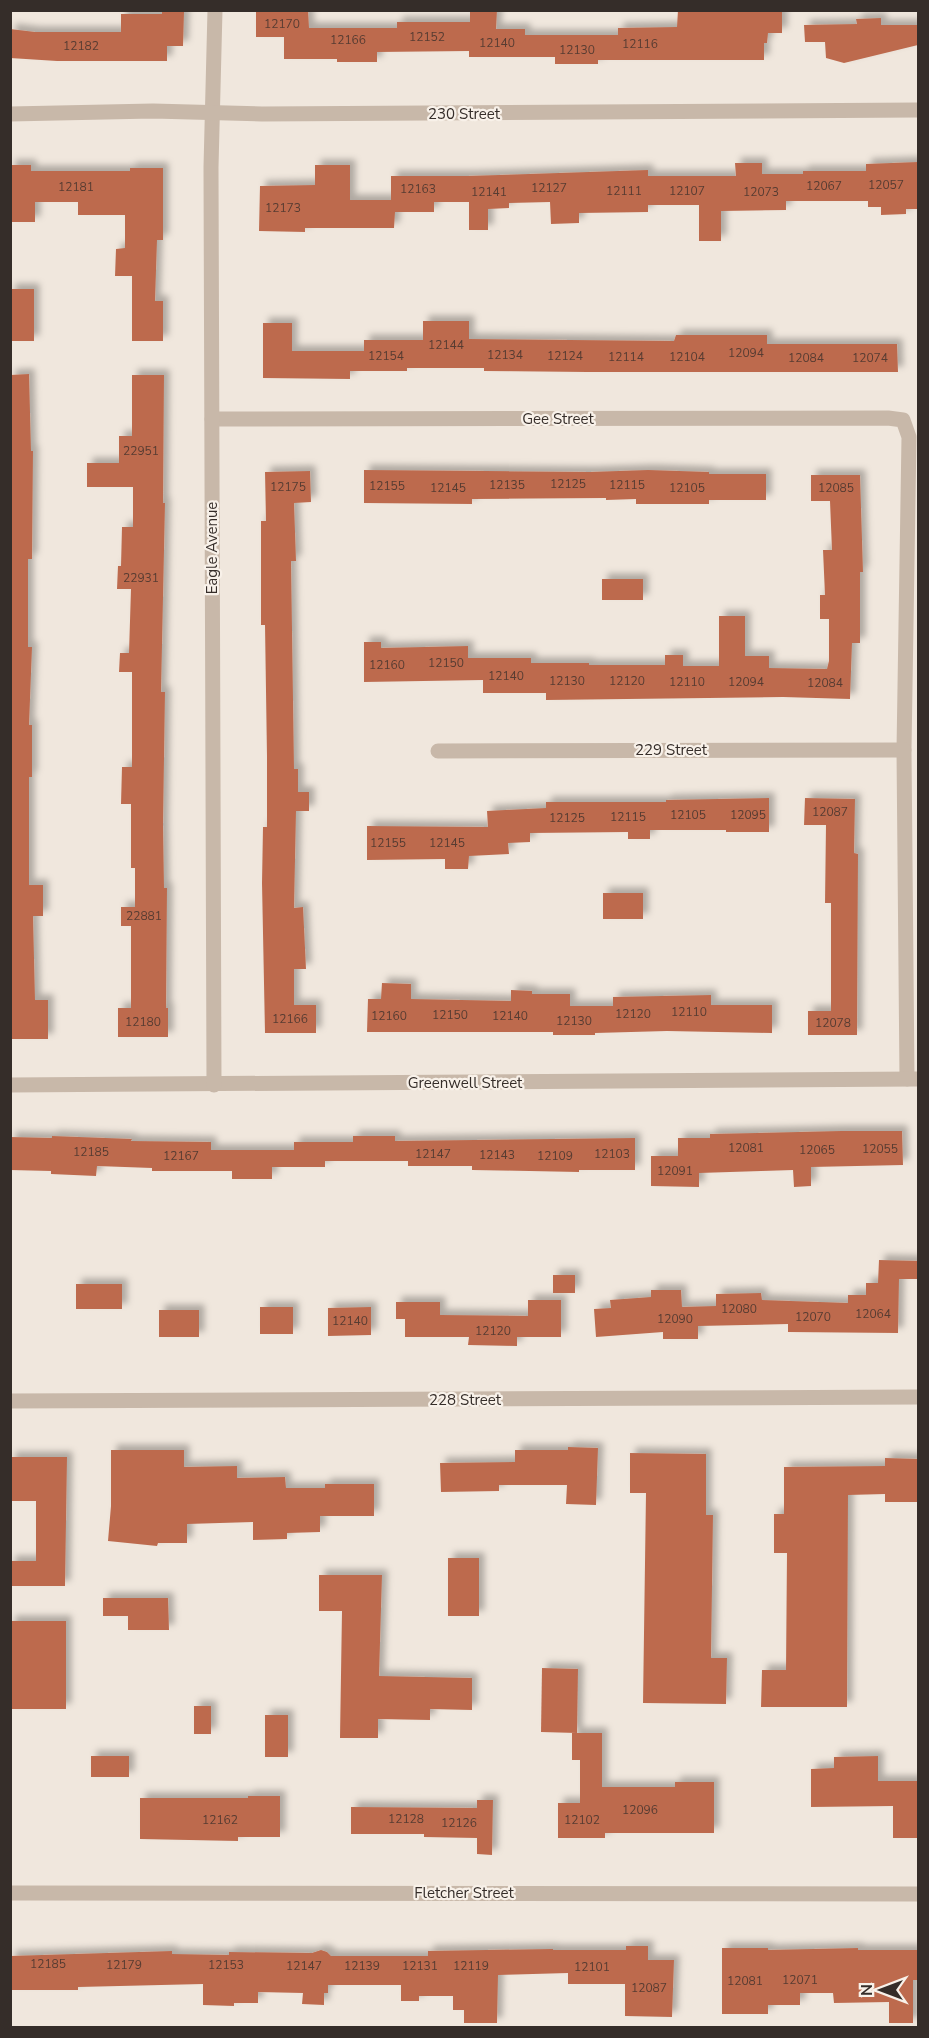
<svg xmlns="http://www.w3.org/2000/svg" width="929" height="2038" font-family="'Nunito Sans',sans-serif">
<defs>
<filter id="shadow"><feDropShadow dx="5.5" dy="-5.5" stdDeviation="3" flood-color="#0004"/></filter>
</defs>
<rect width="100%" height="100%" fill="#f0e7dd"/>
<!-- building -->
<g fill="#bd6b4e" filter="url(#shadow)">
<path d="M256 10H308L309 28H397V22H470V10H497L496 29H525V35H618V28L677 27 678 10H782V33H768L767 43H764V60H598V64H555V57H469V51L377 52V62H337V59H284V37H256Z"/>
<path d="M162 12H184L183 46H167V61H57L10 58V29L35 32H121V14H162Z"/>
<path d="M881 18V25H918V45L844 63 826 58 825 42H805L804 25 857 24 856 19Z"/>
<path d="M918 162V209H906V214L881 215V207H868V201H786V210L721 211V241H699V205H648V212L579 213V223L551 224 550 202 509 203V208L488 209V230H469V202H434V212H395L394 228H305V232L259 231 260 186 315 185V165H350V200H391V176H468L648 170V176H736L735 163H762V174H803V171H866V164Z"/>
<path d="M10 165H31V171H130V168H163V240H157L155 301H163V341H132V276H115L116 249 125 248V215H78V202H35V222H10Z"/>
<rect x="10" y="289" width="24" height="52"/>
<path d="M423 321H469V339L674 341 676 335H767V344H897L898 372H587L484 371V368H407V371H350V379L263 378V323H292V351H364V340H423Z"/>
<path d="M29 374 31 451H33L32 559H28V647H32L29 725H32V777H29V885H43V916H33L35 1000H48V1039H10V375Z"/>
<path d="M132 375H164L163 503H165L161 692H165L163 825 164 888H167L166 1008H168V1037H118V1008H131V926H121V907H135V868H131V804H121L122 767H132V672H119L120 653H129L131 589H117L118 566H121L122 527H133V487H87V463H119V436H132Z"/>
<path d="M364 470 590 472 648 470 709 472V474H766V500H709V504H636V499L606 500V498L472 499V504L364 503Z"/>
<path d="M310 471 311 502 294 503 296 561H291L294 769H298V792H309V811H296L294 908 303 907 306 969H294V1005H316V1033H265L262 883 263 827H267V757L265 625H261V521H266L265 472Z"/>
<path d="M811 475H860L863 572H860V643H852L850 699 783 697 546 700V693H483V680L364 682V642H381V648L468 646V658H531V663H589V665H665V655H683V666H719V616H745V656H769V668L827 669 829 661V619H820V595H825L823 550H832L830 501H811Z"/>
<rect x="602" y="579" width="41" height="21"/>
<path d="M769 798V832H726V830H650V839H628V832L530 833V842L508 843 509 854 469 856 468 869H445V859L367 860V826L488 827 487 811 546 808V802H666V800Z"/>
<path d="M805 798 855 799 854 853 858 854 857 1035H808V1011H831V903H825L826 825H804Z"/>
<rect x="603" y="893" width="40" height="26"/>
<path d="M382 983 411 984V999L511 1001V990L532 991V994H570V1006H613V997L711 995V1005H772V1033L667 1031 595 1033V1035H553V1032H367L368 999H381Z"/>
<path d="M841 1131H902L903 1165 811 1167V1186L794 1187 793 1170 699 1173V1187L651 1186V1156H678V1138H710V1134Z"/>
<path d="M52 1136 132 1139 131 1141 211 1142V1150H294V1142H353V1136H395V1141L635 1138V1170H579V1172L472 1170V1166H408V1161H325V1167H272V1179H232V1171H152V1168L97 1166 96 1176 51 1174V1171L10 1170V1137L52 1138Z"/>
<path d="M879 1260 918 1261V1279H899L898 1333 788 1332V1324L698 1326V1339H663V1332L596 1337 594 1309 611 1308 610 1300 651 1297V1290H681L682 1307 716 1306V1294L761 1293 762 1300 848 1303V1295H866V1283H878Z"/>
<rect x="553" y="1275" width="22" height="18"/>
<rect x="76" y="1284" width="46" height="25"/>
<path d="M528 1300H561V1337H517V1346L468 1345 469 1337H405V1319H396V1302H440V1315L528 1316Z"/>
<rect x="260" y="1307" width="33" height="27"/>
<path d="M371 1307V1335L328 1336V1308Z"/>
<rect x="159" y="1310" width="40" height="27"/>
<path d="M568 1447 598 1448 596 1505 566 1504 567 1485H499V1491L441 1492 440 1463 515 1462V1450H568Z"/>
<path d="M111 1450H184V1467L237 1466V1478L285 1477 286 1488H325V1484H374V1516H320V1532L287 1533V1539L253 1540V1522L187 1524V1543H158L157 1546 108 1541 111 1506Z"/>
<path d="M630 1453 706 1454V1515H713L711 1658H727L726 1704 643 1703 646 1493H630Z"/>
<path d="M10 1457H67L65 1586H10V1561H36V1501H10Z"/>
<path d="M885 1458 918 1459V1502H885V1494L848 1495 847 1707H761L762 1670H786L787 1553H774V1514H784V1467L885 1466Z"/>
<rect x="448" y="1558" width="31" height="58"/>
<path d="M319 1575H382L379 1676 472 1678V1710L430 1709V1720L378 1719V1738H340L342 1611H319Z"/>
<path d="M103 1598H168L169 1630H128V1616H103Z"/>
<rect x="10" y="1621" width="56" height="88"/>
<path d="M542 1668 578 1669 577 1733 541 1732Z"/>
<rect x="194" y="1706" width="17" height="28"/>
<rect x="265" y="1715" width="23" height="42"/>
<path d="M572 1733H602V1787H675V1782H714V1833H605V1838H558V1803H580V1760H572Z"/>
<rect x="91" y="1756" width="38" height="21"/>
<path d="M878 1756V1781H918V1838H893V1806L811 1807V1769L834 1768V1757Z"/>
<path d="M248 1796H280V1837H238V1841L140 1839V1798H248Z"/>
<path d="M477 1800H493L492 1855 477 1854V1838L424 1837V1834H351V1807L477 1808Z"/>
<path d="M626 1946H648V1960H674L672 2017 625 2016V1984H568V1973L498 1975 497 2023H464V2010H453V1996H419V2001H401V1985H328V1993H324V2005L302 2004 303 1993 258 1992V2003H234V2006L203 2005V1984L78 1987V1990H10V1956L172 1951V1954L229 1955V1952L312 1953 321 1950 327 1952 331 1956H428V1951L553 1949V1950H626Z"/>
<path d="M722 1948H768V1950L858 1948V1950H918V1980H913V2023H889V2002L834 2003 833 1993H800V2005H768V2014H722Z"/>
</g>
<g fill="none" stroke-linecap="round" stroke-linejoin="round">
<!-- minor -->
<g stroke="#c8b8a9" stroke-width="15">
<path d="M212 419 888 418 903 420 909 437 904 750 907 1079"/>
<path d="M438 751 904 750"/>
<path d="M10 1085 918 1079"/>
<path d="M214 1085 211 167 215 10"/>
<path d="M10 1893 918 1894"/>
</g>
<!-- tertiary -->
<g stroke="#c8b8a9" stroke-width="15">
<path d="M10 114 153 111 262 114 918 110"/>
<path d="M10 1401 918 1397"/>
</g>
</g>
<g text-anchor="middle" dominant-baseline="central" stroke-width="4.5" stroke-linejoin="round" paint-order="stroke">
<!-- number labels -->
<g font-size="12" fill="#573c32">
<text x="282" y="24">12170</text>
<text x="427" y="37">12152</text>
<text x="348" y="40">12166</text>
<text x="497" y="43">12140</text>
<text x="640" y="44">12116</text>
<text x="81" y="46">12182</text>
<text x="577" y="50">12130</text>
<text x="886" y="185">12057</text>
<text x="824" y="186">12067</text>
<text x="76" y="187">12181</text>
<text x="549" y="188">12127</text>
<text x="418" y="189">12163</text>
<text x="624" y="191">12111</text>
<text x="687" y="191">12107</text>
<text x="489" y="192">12141</text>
<text x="761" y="192">12073</text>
<text x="283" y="208">12173</text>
<text x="446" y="345">12144</text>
<text x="746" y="353">12094</text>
<text x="505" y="355">12134</text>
<text x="386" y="356">12154</text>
<text x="565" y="356">12124</text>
<text x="626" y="357">12114</text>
<text x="687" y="357">12104</text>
<text x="806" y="358">12084</text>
<text x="870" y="358">12074</text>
<text x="141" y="451">22951</text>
<text x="568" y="484">12125</text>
<text x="507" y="485">12135</text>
<text x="627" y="485">12115</text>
<text x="387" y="486">12155</text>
<text x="288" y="487">12175</text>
<text x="448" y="488">12145</text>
<text x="687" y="488">12105</text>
<text x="836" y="488">12085</text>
<text x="141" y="578">22931</text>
<text x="446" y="663">12150</text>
<text x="387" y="665">12160</text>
<text x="506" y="676">12140</text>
<text x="567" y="681">12130</text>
<text x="627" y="681">12120</text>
<text x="687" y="682">12110</text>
<text x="746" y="682">12094</text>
<text x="825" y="683">12084</text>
<text x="830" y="812">12087</text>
<text x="688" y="815">12105</text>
<text x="748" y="815">12095</text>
<text x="628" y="817">12115</text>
<text x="567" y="818">12125</text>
<text x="388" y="843">12155</text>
<text x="447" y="843">12145</text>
<text x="144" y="916">22881</text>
<text x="689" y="1012">12110</text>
<text x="633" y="1014">12120</text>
<text x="450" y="1015">12150</text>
<text x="389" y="1016">12160</text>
<text x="510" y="1016">12140</text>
<text x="290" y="1019">12166</text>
<text x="574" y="1021">12130</text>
<text x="143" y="1022">12180</text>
<text x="833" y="1023">12078</text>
<text x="746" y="1148">12081</text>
<text x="880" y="1149">12055</text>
<text x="817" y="1150">12065</text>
<text x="91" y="1152">12185</text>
<text x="433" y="1154">12147</text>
<text x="612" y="1154">12103</text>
<text x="497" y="1155">12143</text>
<text x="181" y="1156">12167</text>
<text x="555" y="1156">12109</text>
<text x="675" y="1171">12091</text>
<text x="739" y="1309">12080</text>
<text x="873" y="1314">12064</text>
<text x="813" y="1317">12070</text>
<text x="675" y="1319">12090</text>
<text x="350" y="1321">12140</text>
<text x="493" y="1331">12120</text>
<text x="640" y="1810">12096</text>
<text x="406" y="1819">12128</text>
<text x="220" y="1820">12162</text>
<text x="582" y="1820">12102</text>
<text x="459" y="1823">12126</text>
<text x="48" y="1964">12185</text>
<text x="124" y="1965">12179</text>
<text x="226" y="1965">12153</text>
<text x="304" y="1966">12147</text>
<text x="362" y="1966">12139</text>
<text x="420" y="1966">12131</text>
<text x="471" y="1966">12119</text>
<text x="592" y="1967">12101</text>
<text x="800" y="1980">12071</text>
<text x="745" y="1981">12081</text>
<text x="649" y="1988">12087</text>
</g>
<!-- street labels -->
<g font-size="15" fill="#352d29" stroke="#f8f1e9">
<text x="464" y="114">230 Street</text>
<text x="558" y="419">Gee Street</text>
<text transform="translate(212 548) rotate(-90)">Eagle Avenue</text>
<text x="671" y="750">229 Street</text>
<text x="465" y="1083">Greenwell Street</text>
<text x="465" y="1400">228 Street</text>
<text x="464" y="1893">Fletcher Street</text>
</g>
</g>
<!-- border -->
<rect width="929" height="2038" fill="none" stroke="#352d29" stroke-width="24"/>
<!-- north arrow -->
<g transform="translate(881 1990) rotate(270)" stroke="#f8f1e9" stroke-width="4.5" paint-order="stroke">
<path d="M0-4.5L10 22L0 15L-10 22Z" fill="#352d29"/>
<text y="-9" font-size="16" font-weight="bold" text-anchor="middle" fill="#352d29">N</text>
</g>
</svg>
